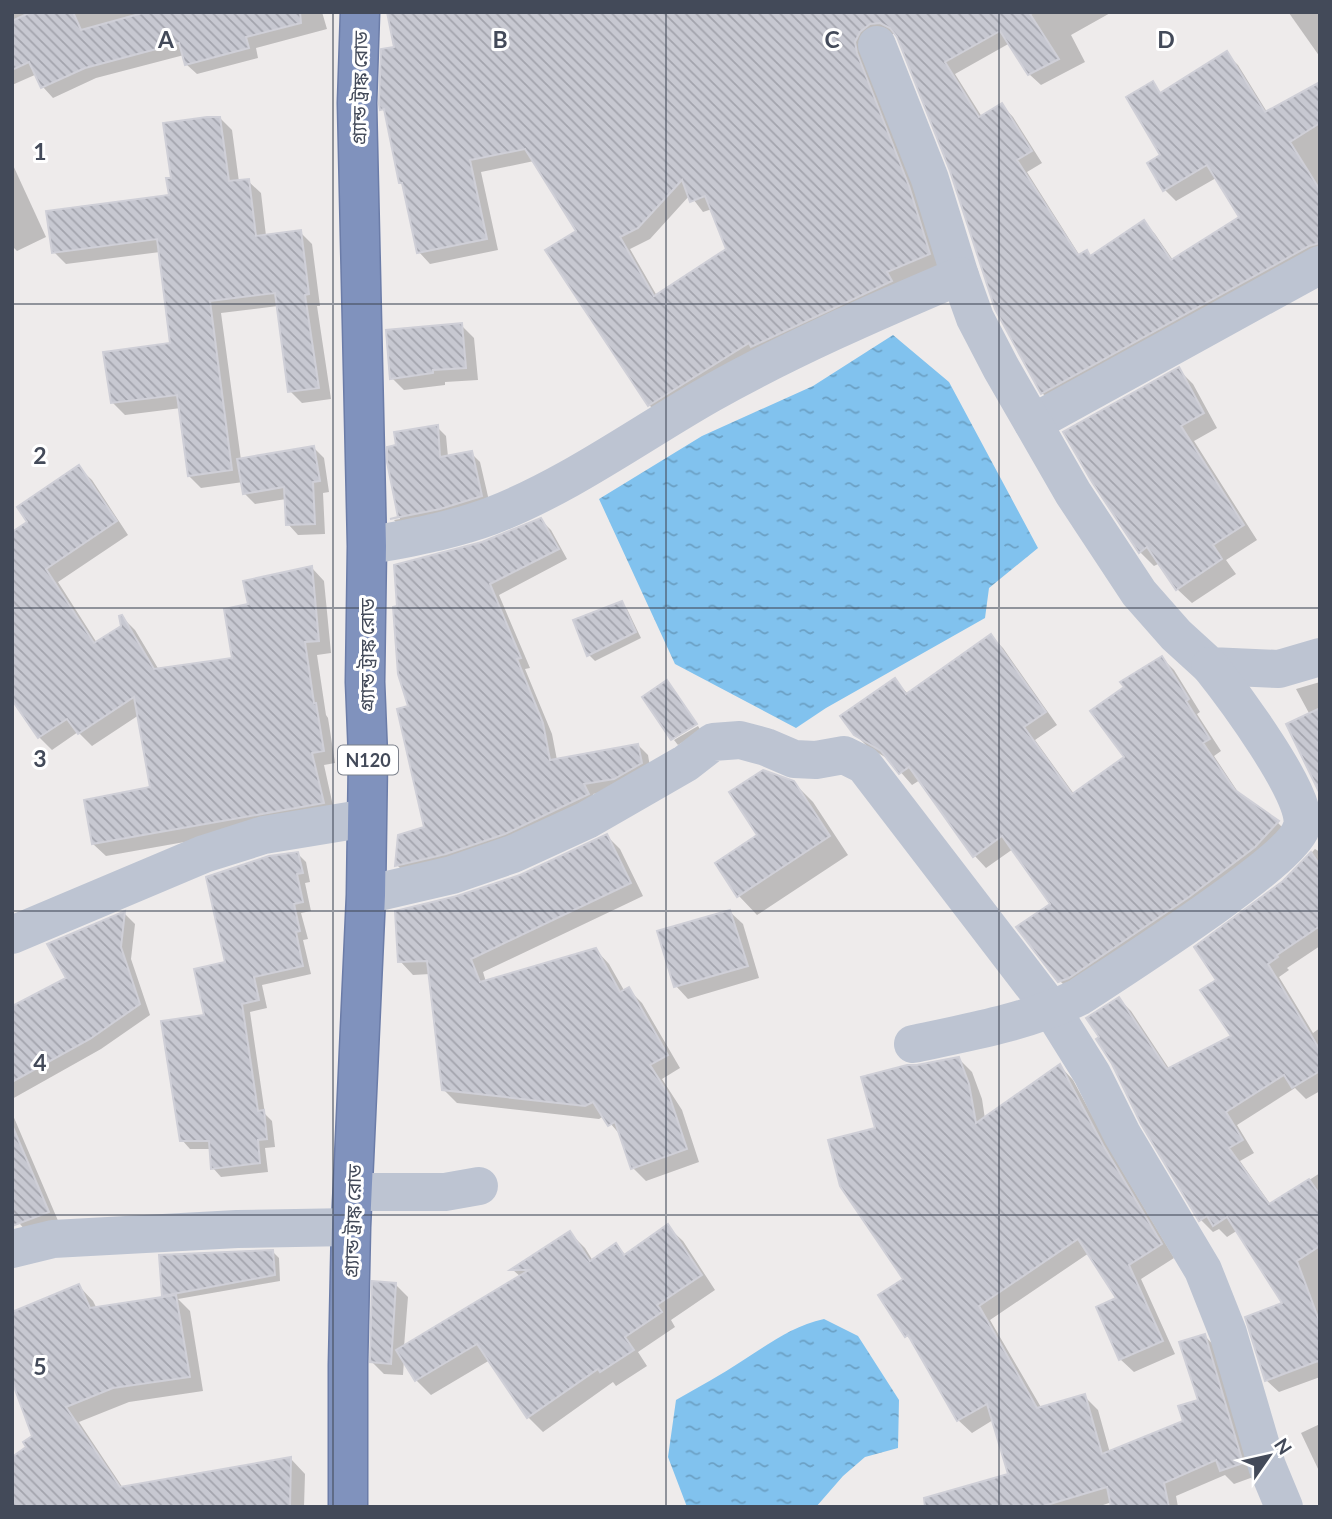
<svg xmlns="http://www.w3.org/2000/svg" width="1332" height="1519" font-family="Lato,'Noto Sans Bengali',sans-serif">
<defs>
<pattern id="water-ripples" width="26" height="14" patternUnits="userSpaceOnUse" patternTransform="scale(1.75)"><rect width="26" height="14" fill="#81c2ee"/><path d="M2 4q2-2 4 0t4 0M15 11q2-2 4 0t4 0" fill="none" stroke="#6ba0c4"/></pattern>
<pattern id="building-back-hatch" width="6" height="6" patternUnits="userSpaceOnUse" patternTransform="scale(1.75)"><rect width="6" height="6" fill="#c7c8d1"/><path d="M-1 5l2 2M0 0l6 6M5-1l2 2" fill="none" stroke="#a3a4ad"/></pattern>
</defs>
<rect width="100%" height="100%" fill="#eeebeb"/>
<!-- water -->
<g fill="url(#water-ripples)">
<path d="M893 335 949 382 1038 548 989 588 985 618 826 708 796 728 675 664 599 499 702 436 813 386Z"/>
<path d="M824 1319 858 1336 899 1400 898 1448 865 1457 843 1476 816 1507H687L668 1457 676 1400C698 1387 721 1375 742 1361 769 1344 792 1326 824 1319Z"/>
</g>
<!-- shadow -->
<g fill="#0003" fill-rule="evenodd">
<path d="M12 12H322L327 29 256 48 258 58 197 74 186 64 184 55 96 78 53 98 43 87 37 74 12 85Z"/>
<path d="M818 12H1112L1071 35 1085 62 1041 85 1029 74 1010 43 955 74 982 117 1002 105 1013 117 1042 163 1027 172 1080 256 1087 252 1092 257 1144 222 1155 234 1173 260 1241 217 1216 178 1176 201 1165 190 1152 84 1162 94 1226 54 1238 65 1267 112 1320 84V258L1054 404 1042 393 899 37 894 34 882 35 920 199 941 265 661 416 649 405 578 232 534 161 481 172 498 250 430 264 419 252 405 186 401 182 387 114 382 109ZM690 195 703 212 712 209 729 250 657 296 630 249 650 239Z"/>
<path d="M1291 12H1320V57L1289 13Z"/>
<path d="M220 118 232 130 239 182 248 181 261 193 266 236 300 232 312 244 320 306H317L331 399 302 403 290 391 278 306 221 313 241 460 313 447 324 458 329 492 323 493 325 534 298 535 288 524 286 499 255 504 244 493 243 482 201 488 189 476 181 408 125 415 112 402 172 344 160 252 66 264 54 252 171 197 173 179Z"/>
<path d="M12 163 46 237 17 251 12 246Z"/>
<path d="M461 325 474 338 478 380 445 382V385L404 390 392 378Z"/>
<path d="M1179 370 1193 384 1217 428 1194 441 1257 540 1226 560 1236 574 1192 603 1177 589 1160 563 1154 566 1140 552Z"/>
<path d="M437 427 446 436 448 457 471 453 480 462 490 505 401 528 394 520 400 519 389 461Z"/>
<path d="M79 468 92 480 128 535 58 582 97 643 123 627 122 617 135 630 159 670 234 659 250 606 312 568 324 581 331 653 317 655 326 715 328 718 335 763 324 765 335 815 106 856 93 844 152 789 139 715 92 746 78 732 52 750 39 737 12 697 30 523Z"/>
<path d="M541 520 551 530 567 559 499 595 530 668 525 669 552 734 557 760 638 745 648 755 651 773 625 788 593 794 597 804 407 875 397 865 426 829 410 707 483 544Z"/>
<path d="M622 604 627 609 641 638 595 661 589 655Z"/>
<path d="M991 636 1003 648 1057 725 1035 740 1074 794 1126 758 1162 658 1174 670 1200 712 1197 714 1221 751 1214 756 1242 798 1278 823 1290 835 1072 993 1060 981 1053 905 1013 849 986 868 974 855 920 780 912 785 890 760 868 747 855 734 895 680 908 694Z"/>
<path d="M1320 682V794L1316 784 1310 715 1296 689Z"/>
<path d="M698 726 701 731 678 745 674 740Z"/>
<path d="M793 782 813 802 848 855 757 915 739 896 717 863 759 836Z"/>
<path d="M607 836 620 849 643 896 483 972 486 982 596 950 609 964 625 992 629 990 642 1003 680 1068 662 1079 682 1110 699 1162 646 1181 633 1168 622 1137 604 1116 599 1119 457 1103 443 1089 430 974 413 975 400 961 458 898 521 876Z"/>
<path d="M1315 849 1320 852V946L1287 968 1289 970 1279 977 1313 1033 1320 1028V1091L1306 1099 1295 1088 1237 1125 1254 1153 1240 1161 1271 1205 1320 1173V1377L1279 1392 1266 1380 1284 1304 1238 1230 1227 1237 1219 1229 1213 1232 1201 1220 1143 1123 1119 999 1131 1011 1170 1070 1234 1037 1218 980 1284 882Z"/>
<path d="M297 853 306 862 310 882 305 883 311 911 301 913 308 939 303 940 311 974 262 985 267 1008 250 1012 265 1114 272 1121 275 1147 265 1148 268 1172 221 1177 213 1168 211 1149H190L182 1140 206 1016 227 964Z"/>
<path d="M730 912 743 924 759 978 688 999 676 986Z"/>
<path d="M124 913 135 924 131 959 150 1015 101 1049 12 1099V1002L16 1006 68 979Z"/>
<path d="M959 1059 972 1072 982 1099 985 1119 1060 1066 1073 1080 1116 1160 1174 1258 1141 1279 1175 1354 1134 1372 1120 1359 1118 1299 1089 1253 990 1320 1042 1409 1084 1396 1098 1410 1110 1453 1185 1422 1200 1401 1205 1336 1218 1350 1256 1476 1234 1484 1225 1475 1176 1496 1178 1507H1113L1112 1502 1097 1507H984L1010 1475 993 1420 972 1433 958 1420 915 1344 907 1336 906 1279 877 1129Z"/>
<path d="M12 1113 59 1223 29 1235 16 1219 12 1220Z"/>
<path d="M668 1227 683 1241 715 1290 671 1320 675 1327 638 1352 647 1366 616 1386 613 1382 543 1432 528 1417 490 1360 431 1395 416 1380 404 1359 403 1375 384 1374 372 1362 395 1284 408 1297 404 1347 521 1277 513 1270 570 1233 585 1248 593 1261 616 1246 626 1255Z"/>
<path d="M273 1252 279 1258 280 1281 178 1299 190 1311 203 1391 129 1402 79 1422 123 1488 291 1459 305 1474 304 1507H59L12 1376 79 1286 93 1301 97 1309 167 1298 164 1295Z"/>
<path d="M1320 1424V1473L1301 1433Z"/>
</g>
<!-- building -->
<g fill="url(#building-back-hatch)" stroke="#cfcfd7" stroke-width="2" fill-rule="evenodd">
<path d="M31 12H73L81 30 146 12H300L301 23 246 37 249 48 185 65 179 43 85 68 41 88 29 62 12 70V21Z"/>
<path d="M387 12H1034L1030 14 1059 59 1028 75 1000 31 945 62 979 117 1002 103 1032 151 1017 160 1078 255 1087 250 1090 256 1144 220 1171 260 1239 217 1207 165 1163 191 1147 163 1160 155 1126 97 1153 81 1160 93 1227 51 1265 112 1320 82V123L1290 142 1320 190V243L1309 246 1041 394 995 309 950 171 897 37 890 28 880 23 870 24 860 32 855 42 857 53 909 186 930 254 887 272 892 281 751 347 749 343 648 406 545 250 576 231 525 149 470 160 487 239 417 253 402 183H399L384 109 380 110 379 104 381 49 394 47ZM682 180 690 202 705 196 726 249 654 296 620 237 638 228Z"/>
<path d="M207 117H220L229 181 249 179 256 236 301 230 309 294 305 295 319 388 288 392 275 293 210 301 232 470 188 476 177 395 111 403 103 352 170 343 157 239 52 253 46 211 169 195 166 178H171L163 123Z"/>
<path d="M462 323 466 368 433 370V373L390 379 386 330Z"/>
<path d="M1179 367 1204 413 1181 426 1244 525 1213 545 1222 559 1176 590 1147 547 1139 553 1092 482 1063 432Z"/>
<path d="M438 425 440 457 472 451 482 496 440 509 390 519 398 517 387 462V447L396 445 394 432Z"/>
<path d="M314 446 320 481 313 482 315 524 286 525 284 487 243 494 237 459Z"/>
<path d="M79 465 117 521 46 569 94 643 121 626 119 616 122 615 154 669 232 658 224 609 248 604 243 581 312 566 319 641 305 642 314 703H316L324 751 312 753 324 803 92 844 84 800 150 787 134 697 78 734 67 719 38 738 12 700V532L27 522 17 507Z"/>
<path d="M541 518 559 549 490 584 521 658 517 659 543 723 550 760 638 744 642 763 614 779 584 784 589 794 505 834 446 854 395 866 398 835 424 827 397 709 408 706 398 674 393 607 397 606 394 565 482 542Z"/>
<path d="M622 601 636 632 587 656 573 620Z"/>
<path d="M991 634 1046 712 1024 727 1072 794 1124 757 1090 711 1124 687 1120 682 1162 656 1189 699 1186 701 1210 739 1203 743 1235 790 1279 821 1255 847 1189 897 1069 978 1058 982 1016 927 1050 904 1002 836 973 857 909 767 899 774 881 751 854 735 840 716 895 678 906 694Z"/>
<path d="M667 680 697 724 671 740 642 697Z"/>
<path d="M1320 708V794L1286 724Z"/>
<path d="M763 770 794 781 830 836 737 897 715 863 757 835 729 792Z"/>
<path d="M607 834 631 883 471 959 480 982 596 948 620 992 629 987 668 1055 650 1065 669 1095 687 1149 631 1169 615 1122 608 1126 593 1102 585 1106 442 1090 427 961 398 962 395 911 457 896 520 875Z"/>
<path d="M298 852 303 873 297 874 303 902 294 904 300 931 296 932 303 966 254 977 259 1000 242 1004 258 1111 264 1110 267 1139 258 1140 260 1163 211 1169 209 1141H180L161 1021 204 1015 194 969 225 962 206 877 269 856Z"/>
<path d="M1311 852 1320 865V926L1277 955 1278 957 1268 964 1320 1050V1071L1292 1088 1284 1075 1226 1112 1243 1140 1229 1148 1269 1204 1309 1179 1320 1195V1246L1297 1261 1320 1323V1364L1318 1361 1265 1381 1245 1317 1282 1303 1227 1217 1213 1226 1207 1216 1199 1221 1141 1124 1112 1064 1096 1039 1099 1037 1086 1018 1119 997 1167 1069 1231 1036 1200 990 1216 980 1194 947 1283 881Z"/>
<path d="M730 910 748 966 674 987 657 931Z"/>
<path d="M125 911 121 947 140 1004 90 1039 12 1082V1006L66 978 47 944Z"/>
<path d="M959 1057 969 1084 976 1123 1060 1064 1103 1145 1162 1244 1129 1265 1163 1341 1119 1360 1096 1307 1116 1298 1078 1239 979 1306 1037 1408 1085 1394 1102 1454 1183 1421 1178 1406 1198 1400 1179 1342 1205 1334 1243 1463 1220 1471 1216 1460 1164 1483 1169 1507H1111L1107 1487 1040 1507H925L924 1498 1008 1474 987 1404 957 1421 908 1335 905 1337 878 1295 903 1279 840 1186 828 1140 875 1128 861 1077 907 1065H917Z"/>
<path d="M12 1125 49 1212 12 1226Z"/>
<path d="M668 1224 702 1275 657 1305 662 1312 625 1337 634 1350 600 1372 598 1369 527 1418 477 1344 415 1381 396 1350 529 1270H510L570 1231 590 1261 616 1243 624 1255Z"/>
<path d="M273 1250 275 1275 162 1296 159 1255Z"/>
<path d="M372 1281 396 1283 391 1364 370 1362Z"/>
<path d="M79 1284 90 1308 176 1295 190 1377 113 1388 66 1407 120 1487 291 1457 290 1507H12V1457L26 1447 23 1442 32 1436 12 1381V1312Z"/>
</g>
<g fill="none" stroke-linecap="round" stroke-linejoin="round">
<!-- highway casing -->
<g stroke="#6b7ca8" stroke-width="41">
<path id="highway" d="M348 1507V1365L351 1227 366 895 368 756 365 682 367 546 357 103 360 12"/>
</g>
<!-- minor -->
<g stroke="#bdc4d2" stroke-width="38">
<path d="M877 45 930 179 960 276"/>
<path d="M1033 423 1320 265"/>
<path d="M367 546C408 538 451 531 491 516 569 486 638 435 710 394 790 349 875 312 960 276L975 318 1001 368 1073 493 1139 593 1176 635 1210 666 1279 669 1320 657"/>
<path d="M366 895 452 875 513 854 587 820 686 763 713 742 740 740 766 747 794 759 816 760 844 755 864 765 1052 1010 1092 1074 1122 1134 1203 1270 1228 1333 1267 1466 1284 1507"/>
<path d="M12 935 204 854 264 835 367 818"/>
<path d="M913 1044C970 1032 1027 1022 1079 997 1118 971 1294 860 1302 826 1310 797 1230 691 1210 666"/>
<path d="M354 1192H445L479 1186"/>
<path d="M12 1249 53 1239 237 1229 351 1227"/>
</g>
<!-- highway -->
<use href="#highway" stroke="#8092bd" stroke-width="38"/>
</g>
<!-- grid -->
<path fill="none" stroke="#434a59" stroke-width="2" stroke-opacity="0.55" d="M333 12V1507M666 12V1507M999 12V1507M12 304H1320M12 608H1320M12 911H1320M12 1215H1320"/>
<g text-anchor="middle" dominant-baseline="central" stroke-width="6" stroke-linejoin="round" paint-order="stroke">
<!-- shield labels -->
<rect fill="#fff" stroke="#7b808b" stroke-width="2" x="338" y="745.5" width="60" height="29" rx="5"/>
<g font-size="18" font-weight="bold" fill="#434a59">
<text x="368" y="760">N120</text>
</g>
<!-- street labels -->
<g font-size="19" fill="#434a59" stroke="#fff">
<text transform="translate(359 88) rotate(-89)">গ্র্যান্ড ট্রাঙ্ক রোড</text>
<text transform="translate(366 655) rotate(-90)">গ্র্যান্ড ট্রাঙ্ক রোড</text>
<text transform="translate(352 1221) rotate(-88)">গ্র্যান্ড ট্রাঙ্ক রোড</text>
</g>
</g>
<g font-size="23" text-anchor="middle" font-weight="bold" fill="#434a59" stroke="#fff" stroke-width="6" stroke-linejoin="round" paint-order="stroke">
<text x="166" y="48">A</text>
<text x="500" y="48">B</text>
<text x="832" y="48">C</text>
<text x="1166" y="48">D</text>
<text x="40" y="160">1</text>
<text x="40" y="464">2</text>
<text x="40" y="767">3</text>
<text x="40" y="1071">4</text>
<text x="40" y="1375">5</text>
</g>
<!-- border -->
<rect width="1332" height="1519" fill="none" stroke="#434a59" stroke-width="28"/>
<!-- north arrow -->
<g transform="translate(1269 1456) rotate(56)" stroke="#ffffff" stroke-width="5" paint-order="stroke">
<path d="M0-5L12 26L0 18L-12 26Z" fill="#434a59"/>
<text y="-10" font-size="19" font-weight="bold" text-anchor="middle" fill="#434a59">N</text>
</g>
</svg>
